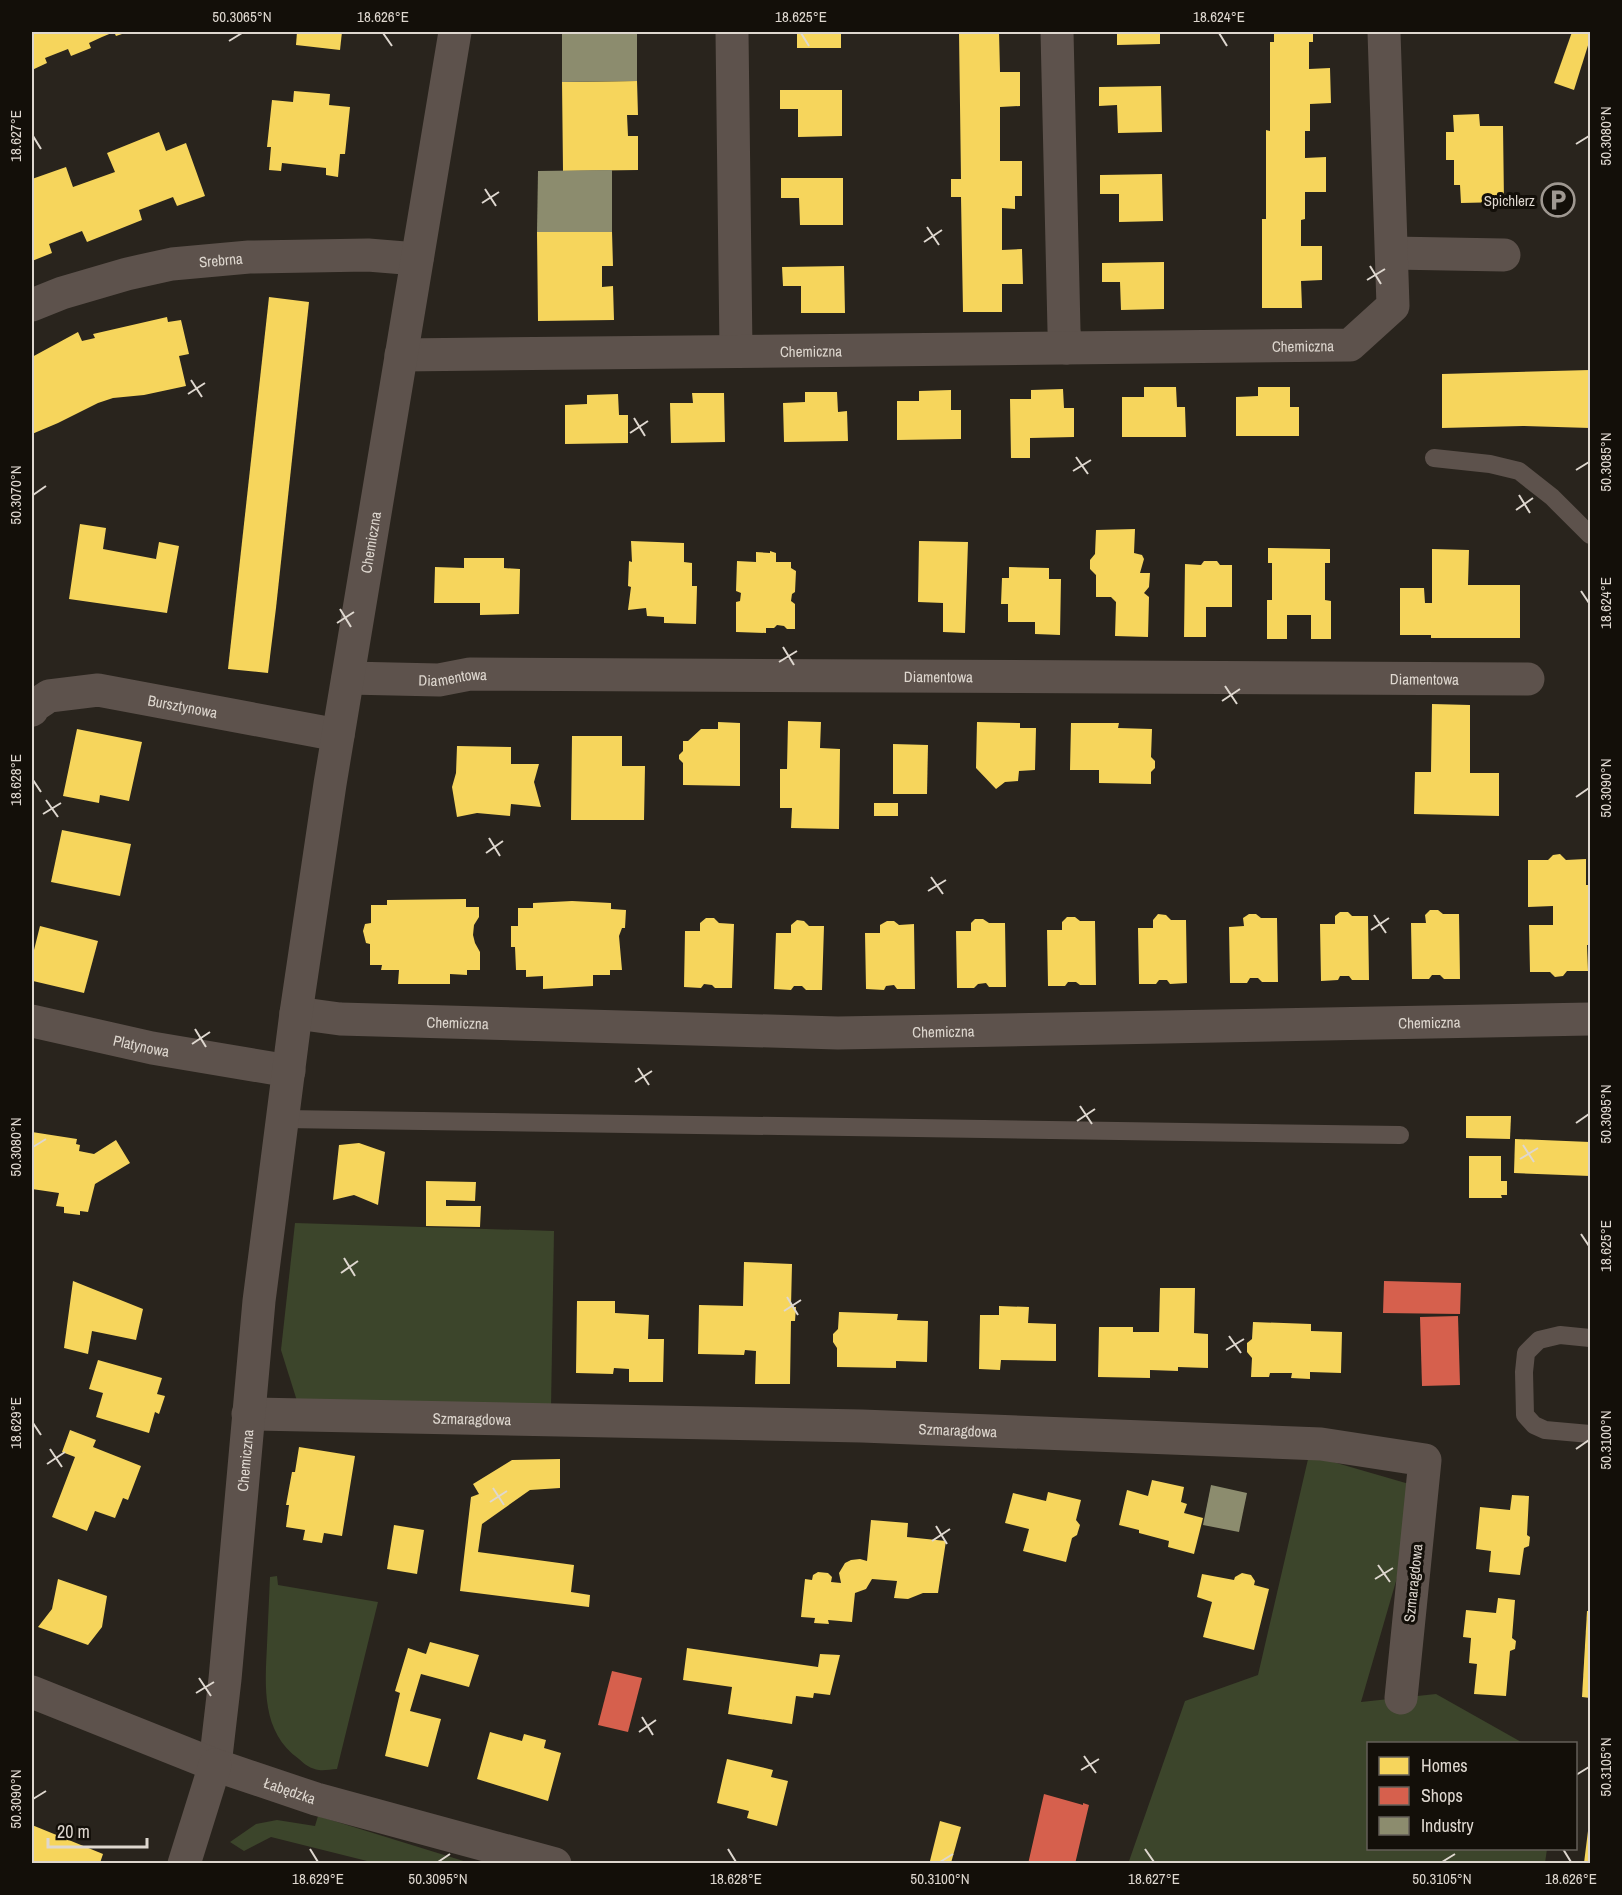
<svg xmlns="http://www.w3.org/2000/svg" width="1622" height="1895" font-family="'Archivo Narrow',sans-serif">
<rect width="100%" height="100%" fill="#29241d"/>
<!-- green -->
<g fill="#3c452b">
<path d="M295 1223 554 1231 551 1408 297 1401 281 1350Z"/>
<path d="M1309 1455 1423 1488 1361 1702 1436 1694 1523 1743 1368 1744V1848L1547 1849 1545 1863 1128 1864 1185 1701 1258 1675Z"/>
<path d="M277 1576 278 1585 378 1602 337 1769C331 1769 324 1771 319 1770 311 1769 304 1764 299 1759 261 1732 265 1686 267 1645 268 1622 269 1599 270 1577Z"/>
<path d="M318 1816 470 1863H375L271 1837 244 1851 230 1842 256 1824 277 1820 315 1826Z"/>
</g>
<!-- homes -->
<g fill="#f6d55c">
<path d="M32 32H128L116 36 114 32 102 37 89 43 91 48 71 56 68 49 45 58 47 63 32 70Z"/>
<path d="M297 32H342L340 50 296 45Z"/>
<rect x="797" y="32" width="44" height="16"/>
<path d="M959 32H999L1000 72H1020V106L1000 107V161H1022V196H1015V209L1002 208V250L1022 249 1023 284H1002V312H963L961 197H951V179H961Z"/>
<path d="M1117 32H1160V44L1117 45Z"/>
<path d="M1274 32H1313V42H1309V69L1330 68 1331 103 1310 104V131H1305V158L1326 157V192H1305V219L1301 220V246H1322V280L1301 281 1302 308H1262V219H1266V130L1270 131V42H1274Z"/>
<path d="M1572 32H1590V39L1574 90 1554 83Z"/>
<path d="M637 81 638 115H627L628 136H638V170L563 171 562 82Z"/>
<path d="M1161 86 1162 132 1118 133 1117 105 1099 106V87Z"/>
<path d="M780 90H842V136L798 137V109H780Z"/>
<path d="M294 91 330 94 329 105 350 107 345 154H340L338 177 326 175V168L282 163 281 171 269 170 271 147H267L272 100 293 102Z"/>
<path d="M1479 114 1480 126H1503L1504 202 1461 203 1460 185H1454V160H1446V132H1454L1453 115Z"/>
<path d="M159 132 166 151 186 143 205 196 177 206 173 197 139 210 142 220 87 242 82 231 49 244 52 253 32 261V179L66 167 73 187 115 172 107 153Z"/>
<path d="M1162 174 1163 221 1119 222V194H1100V175Z"/>
<path d="M781 178H843V225H800L799 198H781Z"/>
<path d="M537 232H612L613 266H602V287L613 286 614 320 538 321Z"/>
<path d="M1164 262V309L1121 310 1120 282H1102V263Z"/>
<path d="M844 266 845 313H801V286H783L782 267Z"/>
<path d="M269 297 309 302 276 608 268 673 228 669Z"/>
<path d="M167 317 168 322 181 320 189 354 179 356 186 386 144 395 113 398 98 403 58 423 32 434V357L78 332 82 341 95 338 93 334Z"/>
<path d="M1590 370V428L1523 426 1442 428V374Z"/>
<path d="M1144 387H1176L1177 407H1185L1186 437H1122V397H1144Z"/>
<path d="M1258 387H1290V407H1299V436H1236V397L1258 396Z"/>
<path d="M1063 389 1064 408H1074V437L1030 438V458H1011L1010 399H1031V390Z"/>
<path d="M951 390V410H961V439L897 440V401H919V391Z"/>
<path d="M805 392H837L838 412 847 411 848 441 784 442 783 403 805 402Z"/>
<path d="M692 393H724L725 442 671 443 670 403H693Z"/>
<path d="M618 394 619 415H628V443L565 444V405L587 404V395Z"/>
<path d="M80 524 106 528 103 549 156 559 159 542 179 546 167 613 69 599Z"/>
<path d="M1135 529 1134 553 1142 555 1144 559 1140 573H1150L1149 587 1144 593 1149 597 1148 637 1115 636 1116 602 1111 597H1096V575L1090 569V560L1095 554 1096 530Z"/>
<path d="M631 541 684 543V562L692 563V586H697L696 624 664 623V617L647 616 646 608 628 610 631 587 628 586 629 561 632 562Z"/>
<path d="M919 541 968 542 965 633 943 632V603L918 602Z"/>
<path d="M1268 548 1330 549V563H1325V600L1331 601V639H1311V615H1287V639H1267V600H1272V563H1268Z"/>
<path d="M1432 549 1469 550 1468 585H1520V638H1431V635H1400V588H1424L1425 603H1432Z"/>
<path d="M770 551 776 553V562H791V568L796 571 795 592 792 594 791 601 795 604V629H787L784 626 777 625 774 628H766V633L736 632V602L740 601 741 593 736 591 737 561 756 562V552L770 553Z"/>
<path d="M464 558H504V568L520 569 519 614 480 615V603H434L435 567 464 568Z"/>
<path d="M1204 561H1217L1220 565H1232V607H1206V637H1184L1185 564 1201 565Z"/>
<path d="M1009 567 1049 568V579H1061L1060 635 1035 634V622H1008V604H1001L1002 578H1009Z"/>
<path d="M1432 704 1470 705V773H1499V816L1414 814 1415 772H1431Z"/>
<path d="M788 721 821 722 820 748 840 749 839 829 791 828 792 808H780V769H787Z"/>
<path d="M718 722 740 723V786L683 785V763L679 759V755L683 751V741H688L701 729H718Z"/>
<path d="M977 722 1020 723V728H1036L1035 770 1019 771 1018 781 1005 782 996 789 976 768Z"/>
<path d="M1071 723H1119L1118 728 1152 729 1151 757 1155 761V768L1151 772V784L1099 783V770H1070Z"/>
<path d="M77 729 142 742 129 801 100 795 99 803 63 796Z"/>
<path d="M572 736H622V766H645L644 820H571Z"/>
<path d="M893 744 928 745 927 794H893Z"/>
<path d="M457 746 511 747V764H539L534 782 541 807 511 804 510 816 477 813 457 817 452 787 456 773Z"/>
<rect x="874" y="803" width="24" height="13"/>
<path d="M62 830 131 844 120 896 51 882Z"/>
<path d="M1560 854 1566 860 1586 859V885H1590V945H1587L1588 971H1567L1563 976 1555 977 1550 972H1530L1529 925H1553V906L1528 907V860H1548L1553 855Z"/>
<path d="M466 899V907H479V917L474 925 473 935 475 943 480 952V970H467V975L450 974V984H398L399 970H381L382 965H370V944L366 943 363 931 365 924 371 923V905H387V900Z"/>
<path d="M572 901 611 903V909L626 910 625 928H622L619 936 622 970H610V975H593V986L543 989V976L526 977V970H516L515 947H511V926H518V908H533V903Z"/>
<path d="M1430 910H1438L1443 914H1459L1460 979H1444L1440 975H1432L1429 979H1412L1411 923H1426L1425 915Z"/>
<path d="M1340 912H1348L1352 916H1368L1369 980H1352L1349 976H1340L1338 980 1321 981 1320 924H1335V916Z"/>
<path d="M1158 914 1166 915 1171 920H1186L1187 983 1170 984 1167 980H1159L1156 984H1139L1138 928H1153V920Z"/>
<path d="M1249 914H1256L1261 918H1277L1278 982H1262L1258 978H1250L1247 983H1230L1229 927 1244 926 1243 918Z"/>
<path d="M1067 917H1075L1080 921H1095L1096 985H1080L1076 982H1068L1065 986H1048L1047 930H1062V922Z"/>
<path d="M706 918H714L719 923 734 924 732 988H715L712 985 704 984 701 988 684 987 685 931H700V923Z"/>
<path d="M975 919H983L989 923H1005L1006 987H989L986 983 978 984 974 988H957L956 931H971V923Z"/>
<path d="M797 920 804 921 809 926H824L822 990H806L802 986H794L791 990 774 989 776 933H791V925Z"/>
<path d="M887 921H894L899 925 914 924 915 989H897L894 985 886 986 884 990 866 989 865 933H880V925Z"/>
<path d="M40 926 98 941 84 993 33 981V954Z"/>
<path d="M1466 1116H1511L1510 1139 1466 1138Z"/>
<path d="M32 1132 77 1139 76 1144 80 1145 79 1151 94 1154 116 1140 130 1163 95 1184 88 1212 80 1211V1215L64 1213V1207L56 1206 59 1193 32 1189Z"/>
<path d="M1515 1139 1590 1142V1176L1514 1173Z"/>
<path d="M359 1143 385 1152 378 1205 354 1195 333 1200 339 1145Z"/>
<path d="M1469 1156H1501V1181H1507V1195H1501L1502 1198H1469Z"/>
<path d="M426 1181 476 1182 475 1201 446 1200V1206H481L480 1227 426 1226Z"/>
<path d="M744 1262 792 1264 791 1307H796L795 1321H791L790 1384H755L756 1351 745 1350 744 1355 698 1354 699 1305 743 1306Z"/>
<path d="M73 1281 143 1309 136 1340 92 1331 88 1354 64 1348Z"/>
<path d="M1160 1288H1195L1194 1333 1208 1334V1368L1178 1367V1371L1150 1370V1378L1098 1377 1099 1327H1133V1332H1159Z"/>
<path d="M577 1301H615V1313L649 1315 648 1339H664L663 1382H629V1369L614 1368 613 1374 576 1373Z"/>
<path d="M999 1306 1029 1307 1028 1323 1056 1324V1361L1001 1360 1000 1370 979 1369 980 1315H999Z"/>
<path d="M839 1312 898 1314 897 1320 928 1321 927 1362 896 1361V1368L837 1367V1348L833 1342V1334L838 1329Z"/>
<path d="M1253 1322 1311 1324V1331L1342 1332 1341 1373 1310 1372V1379L1291 1378 1292 1373H1270L1269 1377H1251L1252 1358 1247 1352V1343L1252 1339Z"/>
<path d="M98 1360 162 1378 157 1394 165 1396 159 1414 155 1412 149 1433 96 1417 103 1393 89 1389Z"/>
<path d="M70 1430 96 1440 93 1447 141 1466 128 1500 123 1498 115 1518 95 1511 87 1531 52 1517 75 1457 62 1452Z"/>
<path d="M299 1447 355 1456 342 1536 324 1533 322 1543 303 1540 305 1530 286 1527 289 1505H286L292 1472H295Z"/>
<path d="M560 1459V1488L530 1490 482 1524 478 1552 574 1565 571 1592 590 1595 589 1607 460 1591 471 1497 479 1494 473 1484 512 1460Z"/>
<path d="M1152 1480 1184 1487 1181 1502 1187 1504 1184 1513 1203 1518 1194 1554 1168 1547 1169 1541 1139 1533V1530L1119 1525 1127 1490 1148 1496Z"/>
<path d="M1048 1492 1081 1500 1076 1520 1080 1525 1077 1535 1072 1538 1066 1562 1023 1551 1029 1529 1005 1523 1013 1493 1046 1501Z"/>
<path d="M1512 1495 1529 1496 1527 1535 1530 1537 1529 1546 1524 1548 1520 1575 1489 1572 1491 1551 1476 1549 1480 1507 1510 1510Z"/>
<path d="M871 1520 908 1523 907 1537 946 1541 938 1593H923L908 1599 894 1598 897 1581 872 1579 866 1589 855 1593 852 1622 828 1620 829 1624 814 1623 815 1618 801 1617 805 1579 812 1580 813 1575 818 1572 828 1573 832 1577 831 1582 841 1583 839 1573 845 1563 851 1560 860 1559 867 1561Z"/>
<path d="M394 1525 424 1530 417 1574 387 1569Z"/>
<path d="M1242 1573 1251 1575 1255 1581 1254 1585 1269 1589 1254 1650 1203 1637 1212 1602 1197 1597 1202 1574 1234 1580 1235 1577Z"/>
<path d="M58 1579 107 1596 102 1627 88 1645 38 1627 52 1609Z"/>
<path d="M1498 1598 1515 1600 1512 1638 1516 1641 1515 1649 1510 1651 1506 1696 1474 1694 1477 1664 1469 1663 1471 1638 1463 1637 1466 1610 1496 1613Z"/>
<path d="M1587 1611H1590V1698L1582 1697Z"/>
<path d="M430 1642 479 1655 469 1687 421 1674 410 1711 441 1719 428 1767 385 1756 400 1693 395 1691 408 1648 426 1654Z"/>
<path d="M687 1648 818 1667 820 1654 840 1655 830 1695 814 1693 813 1698 796 1696 792 1724 728 1714 732 1687 683 1680Z"/>
<path d="M490 1732 522 1741 524 1734 546 1740 544 1748 561 1753 548 1801 477 1779Z"/>
<path d="M727 1759 773 1770 771 1777 788 1781 777 1826 747 1818 749 1811 717 1803Z"/>
<path d="M940 1821 961 1827 951 1863 930 1861Z"/>
<path d="M1589 1823H1590V1863H1584Z"/>
<path d="M32 1825 103 1854 100 1863H32Z"/>
</g>
<!-- shops -->
<g fill="#d6604d">
<path d="M1384 1281 1461 1283 1460 1314 1383 1313Z"/>
<path d="M1458 1316 1460 1385 1422 1386 1420 1317Z"/>
<path d="M612 1671 642 1678 628 1732 598 1725Z"/>
<path d="M1044 1794 1083 1805V1803L1089 1805 1075 1864H1028Z"/>
</g>
<!-- industry -->
<g fill="#8c8c6e">
<path d="M562 32H637V81L562 82Z"/>
<path d="M612 170V232H537L538 171Z"/>
<path d="M1211 1485 1247 1493 1239 1532 1203 1525Z"/>
</g>
<g fill="none" stroke-linecap="round" stroke-linejoin="round">
<!-- service -->
<g stroke="#5d524c" stroke-width="18">
<path d="M1434 458 1490 464 1519 471 1552 497 1590 535"/>
<path d="M283 1119 1400 1135"/>
<path d="M1590 1338 1560 1335 1539 1340 1526 1353 1524 1372 1525 1415 1534 1425 1545 1430 1590 1434"/>
</g>
<!-- minor -->
<g stroke="#5d524c" stroke-width="33">
<path d="M732 32 736 351"/>
<path d="M1057 32 1064 330 1066 348"/>
<path d="M1392 253 1504 255"/>
<path id="s1" d="M32 305 62 293 127 274 172 264 249 257 368 255 417 259"/>
<path id="s2" d="M401 355 1350 345 1393 306 1384 32"/>
<path id="s3" d="M348 678 439 680 470 674 1528 679"/>
<path id="s4" d="M32 710 34 706 49 696 98 690 338 735"/>
<path id="s5" d="M296 1013 340 1019 838 1033 1590 1019"/>
<path id="s6" d="M32 1021 152 1048 289 1071"/>
<path id="s7" d="M248 1414 862 1426 1321 1444 1425 1460 1401 1698"/>
<path id="s8" d="M215 1765 225 1679 259 1301 296 1013 330 784 455 32"/>
</g>
<!-- tertiary -->
<g stroke="#5d524c" stroke-width="33">
<path id="s9" d="M32 1692 215 1765 316 1799 555 1864"/>
<path d="M184 1864 215 1765"/>
</g>
</g>
<!-- ticks -->
<path fill="none" stroke="#ded7cf" stroke-width="2" d="M383 33 392 46M801 33 809 46M1219 33 1227 46M229 41 242 33M33 136 41 149M1576 144 1589 136M485 189 496 206M482 203 499 192M927 227 939 245M924 242 942 230M1370 266 1381 284M1367 280 1385 269M191 380 202 397M188 394 205 383M634 418 645 436M630 433 648 421M1076 457 1088 474M1576 470 1589 462M1073 471 1091 460M33 495 46 486M1519 495 1530 513M1516 510 1533 498M1581 591 1589 603M340 609 351 627M337 623 354 612M783 647 794 665M779 662 797 651M1225 686 1237 704M1222 701 1240 689M33 780 41 792M1576 797 1589 788M46 800 58 817M43 814 61 803M489 838 500 856M486 853 503 841M931 877 943 894M928 891 946 880M1374 915 1386 933M1371 930 1389 918M195 1029 206 1047M192 1044 210 1032M638 1068 649 1085M635 1082 652 1071M1080 1106 1092 1124M1077 1121 1095 1109M1576 1123 1589 1114M1523 1145 1534 1162M33 1147 46 1139M1520 1159 1538 1148M1581 1234 1589 1246M344 1258 355 1276M341 1273 358 1261M787 1297 798 1315M784 1311 801 1300M1229 1336 1241 1353M1226 1350 1244 1339M33 1423 41 1435M50 1449 62 1467M1576 1449 1589 1440M47 1464 65 1452M493 1488 504 1505M490 1502 507 1491M936 1526 947 1544M932 1541 950 1529M1378 1565 1390 1582M1375 1579 1393 1568M199 1678 211 1696M196 1693 214 1682M642 1717 653 1735M639 1732 656 1720M1084 1756 1096 1773M1081 1770 1099 1759M1576 1775 1589 1767M33 1799 46 1791M310 1849 318 1862M728 1849 736 1862M1145 1849 1154 1862M1563 1849 1571 1862M438 1862 450 1854M940 1862 953 1854M1442 1862 1455 1854"/>
<!-- icons -->
<defs>
<g id="parking-ring" transform="scale(1.725)"><circle r="9.5" fill="#130f09" stroke="#9f9891" stroke-width="1.5"/><path d="M-3.5-5.5H1a3.5 3.5 0 0 1 0 7H-1V5.5H-3.5ZM-1-3.4V-.6H.8a1.4 1.4 0 0 0 0-2.8Z" fill="#9f9891"/></g>
</defs>
<g fill-rule="evenodd">
<use href="#parking-ring" x="1558" y="200"/>
</g>
<g text-anchor="middle" dominant-baseline="central" stroke-width="6" stroke-linejoin="round" paint-order="stroke">
<!-- poi labels -->
<g font-size="15" fill="#ded7cf" stroke="#130f09" text-anchor="end">
<text x="1535" y="200">Spichlerz</text>
</g>
<!-- street labels -->
<g font-size="15" fill="#ded7cf" stroke="#130f09">
<text stroke="none"><textPath href="#s1" startOffset="195">Srebrna</textPath></text>
<text stroke="none"><textPath href="#s2" startOffset="902">Chemiczna</textPath></text>
<text stroke="none"><textPath href="#s2" startOffset="410">Chemiczna</textPath></text>
<text stroke="none"><textPath href="#s8" startOffset="1233">Chemiczna</textPath></text>
<text stroke="none"><textPath href="#s3" startOffset="591">Diamentowa</textPath></text>
<text stroke="none"><textPath href="#s3" startOffset="105">Diamentowa</textPath></text>
<text stroke="none"><textPath href="#s3" startOffset="1077">Diamentowa</textPath></text>
<text stroke="none"><textPath href="#s4" startOffset="158">Bursztynowa</textPath></text>
<text stroke="none"><textPath href="#s5" startOffset="162">Chemiczna</textPath></text>
<text stroke="none"><textPath href="#s5" startOffset="1134">Chemiczna</textPath></text>
<text stroke="none"><textPath href="#s5" startOffset="648">Chemiczna</textPath></text>
<text stroke="none"><textPath href="#s6" startOffset="112">Platynowa</textPath></text>
<text stroke="none"><textPath href="#s7" startOffset="224">Szmaragdowa</textPath></text>
<text stroke="none"><textPath href="#s7" startOffset="710">Szmaragdowa</textPath></text>
<text stroke="none"><textPath href="#s8" startOffset="306">Chemiczna</textPath></text>
<text transform="translate(1413 1583) rotate(-84)">Szmaragdowa</text>
<text stroke="none"><textPath href="#s9" startOffset="276">Łabędzka</textPath></text>
</g>
</g>
<!-- border -->
<rect width="1622" height="1895" fill="none" stroke="#130f09" stroke-width="66"/>
<!-- legend -->
<rect x="1367" y="1742" width="210" height="108" fill="#130f09" stroke="#645f58" stroke-width="1.5"/>
<rect x="1379" y="1757" width="30" height="18" fill="#f6d55c" stroke="#645f58" stroke-width="1.5"/>
<text x="1421" y="1772" font-size="18" fill="#ded7cf">Homes</text>
<rect x="1379" y="1787" width="30" height="18" fill="#d6604d" stroke="#645f58" stroke-width="1.5"/>
<text x="1421" y="1802" font-size="18" fill="#ded7cf">Shops</text>
<rect x="1379" y="1817" width="30" height="18" fill="#8c8c6e" stroke="#645f58" stroke-width="1.5"/>
<text x="1421" y="1832" font-size="18" fill="#ded7cf">Industry</text>
<!-- scale -->
<path d="M48 1838v9h99v-9" fill="none" stroke="#ded7cf" stroke-width="3"/>
<text x="57" y="1838" font-size="18" fill="#ded7cf" stroke="#130f09" stroke-width="4.5" paint-order="stroke">20 m</text>
<rect x="33" y="33" width="1556" height="1829" fill="none" stroke="#ded7cf" stroke-width="2"/>
<g font-size="15" text-anchor="middle" fill="#ded7cf">
<text x="242" y="22">50.3065°N</text>
<text x="383" y="22">18.626°E</text>
<text x="801" y="22">18.625°E</text>
<text x="1219" y="22">18.624°E</text>
<text transform="translate(1606 136) rotate(-90)" y="5">50.3080°N</text>
<text transform="translate(16 136) rotate(-90)" y="5">18.627°E</text>
<text transform="translate(1606 462) rotate(-90)" y="5">50.3085°N</text>
<text transform="translate(16 495) rotate(-90)" y="5">50.3070°N</text>
<text transform="translate(1606 603) rotate(-90)" y="5">18.624°E</text>
<text transform="translate(16 780) rotate(-90)" y="5">18.628°E</text>
<text transform="translate(1606 788) rotate(-90)" y="5">50.3090°N</text>
<text transform="translate(1606 1114) rotate(-90)" y="5">50.3095°N</text>
<text transform="translate(16 1147) rotate(-90)" y="5">50.3080°N</text>
<text transform="translate(1606 1246) rotate(-90)" y="5">18.625°E</text>
<text transform="translate(16 1423) rotate(-90)" y="5">18.629°E</text>
<text transform="translate(1606 1440) rotate(-90)" y="5">50.3100°N</text>
<text transform="translate(1606 1767) rotate(-90)" y="5">50.3105°N</text>
<text transform="translate(16 1799) rotate(-90)" y="5">50.3090°N</text>
<text x="318" y="1884">18.629°E</text>
<text x="438" y="1884">50.3095°N</text>
<text x="736" y="1884">18.628°E</text>
<text x="940" y="1884">50.3100°N</text>
<text x="1154" y="1884">18.627°E</text>
<text x="1442" y="1884">50.3105°N</text>
<text x="1571" y="1884">18.626°E</text>
</g>
</svg>
